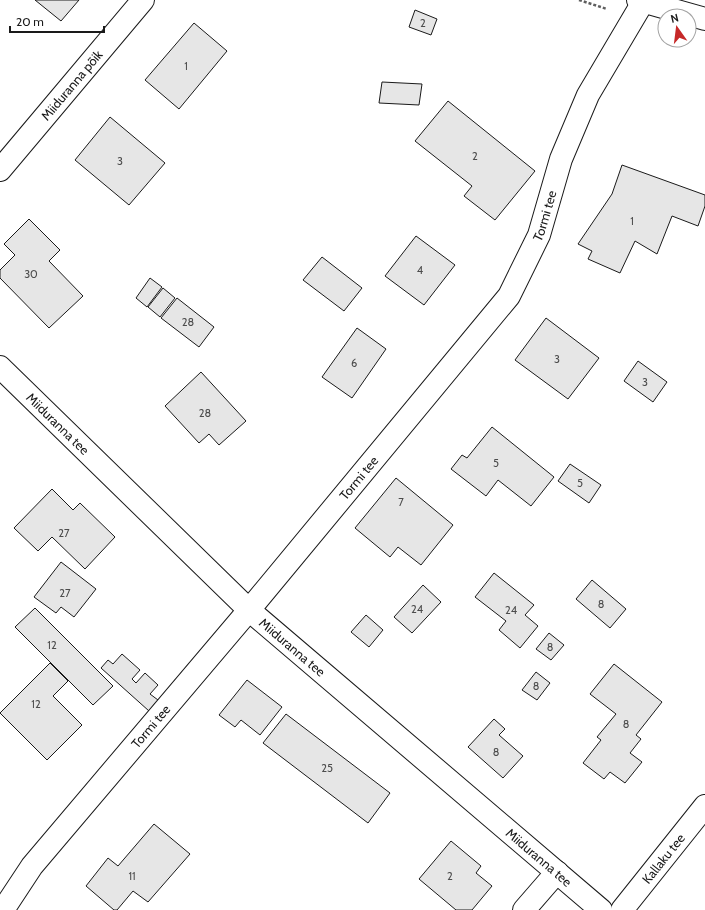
<svg xmlns="http://www.w3.org/2000/svg" width="705" height="910" font-family="Cabin,sans-serif">
<rect width="100%" height="100%" fill="#fff"/>
<!-- building -->
<g fill="#e6e6e6" stroke="#1a1a1a">
<path d="M35 0H79L61 21Z"/>
<path d="M415 10 437 19 431 35 409 27Z"/>
<path d="M194 23 227 51 179 109 145 80Z"/>
<path d="M382 82 422 84 419 105 379 103Z"/>
<path d="M448 101 535 171 495 220 464 196 472 186 415 141Z"/>
<path d="M110 117 165 163 129 205 75 160Z"/>
<path d="M622 165 705 195V206L698 226 672 216 657 254 635 241 620 273 588 259 592 251 578 244 612 194Z"/>
<path d="M29 219 60 250 49 261 83 296 49 328 0 278V270L15 255 4 244Z"/>
<path d="M416 236 455 265 424 305 385 276Z"/>
<path d="M322 257 362 288 344 311 303 280Z"/>
<path d="M150 278 162 287 147 307 136 298Z"/>
<path d="M163 288 175 298 160 317 148 307Z"/>
<path d="M177 298 214 327 199 347 161 318Z"/>
<path d="M546 318 599 358 568 399 515 360Z"/>
<path d="M357 328 386 349 352 398 322 377Z"/>
<path d="M638 361 667 382 653 402 624 381Z"/>
<path d="M201 372 246 421 219 445 209 434 199 443 165 406Z"/>
<path d="M492 427 554 477 531 506 498 480 486 496 451 469 462 455 467 458Z"/>
<path d="M570 464 601 485 589 503 558 481Z"/>
<path d="M396 478 453 525 421 565 398 547 390 557 355 528Z"/>
<path d="M52 489 73 510 80 503 115 537 85 569 52 537 38 551 14 528Z"/>
<path d="M61 562 96 589 74 617 61 607 56 613 34 597Z"/>
<path d="M494 573 534 605 525 615 538 626 520 648 499 630 506 621 475 597Z"/>
<path d="M592 580 626 609 610 628 576 599Z"/>
<path d="M423 585 441 602 412 633 394 617Z"/>
<path d="M35 608 113 686 93 705 15 627Z"/>
<path d="M366 615 383 630 369 647 351 632Z"/>
<path d="M549 633 564 645 551 660 536 649Z"/>
<path d="M122 654 140 670 132 679 136 683 145 673 158 685 150 694 158 700 149 711 101 668 108 660 113 664Z"/>
<path d="M50 663 68 681 53 696 82 725 47 760 0 713Z"/>
<path d="M614 664 662 702 636 735 641 739 630 753 642 762 625 783 610 772 604 779 583 763 601 740 597 737 616 714 590 694Z"/>
<path d="M536 672 550 683 537 700 522 690Z"/>
<path d="M247 680 282 707 260 735 241 720 235 727 219 715Z"/>
<path d="M286 714 390 793 368 823 263 743Z"/>
<path d="M494 719 505 729 499 735 523 756 503 778 468 747Z"/>
<path d="M154 824 190 854 148 902 133 891 117 910H114L86 886 108 858 118 866Z"/>
<path d="M451 841 481 866 476 873 492 886 472 910H456L419 879Z"/>
</g>
<g fill="none" stroke-linecap="round" stroke-linejoin="round">
<!-- street casing -->
<g stroke="#1a1a1a" stroke-width="24">
<g id="street">
<path d="M638 0 705 19"/>
<path id="s1" d="M0 170 143 0"/>
<path id="s2" d="M0 367 249 610 601 910"/>
<path id="s3" d="M3 910 32 866 249 610 509 296 539 235 561 159 588 95 643 2"/>
<path d="M524 910 557 872"/>
<path id="s4" d="M622 910 705 806"/>
</g>
</g>
<!-- path -->
<path stroke="#5f5f5f" stroke-width="2.5" stroke-dasharray="3 2" stroke-linecap="butt" d="M579 0 607 9"/>
<!-- street -->
<use href="#street" stroke="#fff" stroke-width="22"/>
</g>
<g text-anchor="middle" dominant-baseline="central" stroke-width="3" stroke-linejoin="round" paint-order="stroke">
<!-- number labels -->
<g font-size="11" fill="#4d4d4d">
<text x="423" y="23">2</text>
<text x="186" y="66">1</text>
<text x="475" y="156">2</text>
<text x="120" y="161">3</text>
<text x="632" y="221">1</text>
<text x="420" y="270">4</text>
<text x="31" y="274">30</text>
<text x="188" y="322">28</text>
<text x="557" y="359">3</text>
<text x="354" y="363">6</text>
<text x="645" y="382">3</text>
<text x="205" y="413">28</text>
<text x="496" y="463">5</text>
<text x="580" y="483">5</text>
<text x="401" y="502">7</text>
<text x="64" y="533">27</text>
<text x="65" y="593">27</text>
<text x="601" y="604">8</text>
<text x="417" y="609">24</text>
<text x="511" y="610">24</text>
<text x="52" y="645">12</text>
<text x="550" y="647">8</text>
<text x="536" y="686">8</text>
<text x="36" y="704">12</text>
<text x="626" y="724">8</text>
<text x="496" y="752">8</text>
<text x="327" y="768">25</text>
<text x="132" y="876">11</text>
<text x="450" y="876">2</text>
</g>
<!-- street labels -->
<g font-size="13" fill="#1a1a1a" stroke="#fff">
<text stroke="none"><textPath href="#s1" startOffset="111">Miiduranna põik</textPath></text>
<text stroke="none"><textPath href="#s3" startOffset="884">Tormi tee</textPath></text>
<text stroke="none"><textPath href="#s2" startOffset="81">Miiduranna tee</textPath></text>
<text stroke="none"><textPath href="#s3" startOffset="560">Tormi tee</textPath></text>
<text stroke="none"><textPath href="#s2" startOffset="405">Miiduranna tee</textPath></text>
<text stroke="none"><textPath href="#s3" startOffset="236">Tormi tee</textPath></text>
<text stroke="none"><textPath href="#s2" startOffset="729">Miiduranna tee</textPath></text>
<text stroke="none"><textPath href="#s4" startOffset="66">Kallaku tee</textPath></text>
</g>
</g>
<!-- north arrow -->
<g transform="translate(677 28) rotate(346)"><circle r="19" fill="#ffffff" stroke="#a3a3a3"/>
<path d="M0-3L7 15L0 10L-7 15Z" fill="#c62828"/>
<text y="-6" font-size="11" font-weight="bold" text-anchor="middle" fill="#1a1a1a">N</text>
</g>
<!-- scale -->
<path d="M10 26v6h94v-6" fill="none" stroke="#1a1a1a" stroke-width="2"/>
<text x="16" y="26" font-size="12" fill="#1a1a1a" stroke="#ffffff" stroke-width="3" paint-order="stroke">20 m</text>
</svg>
